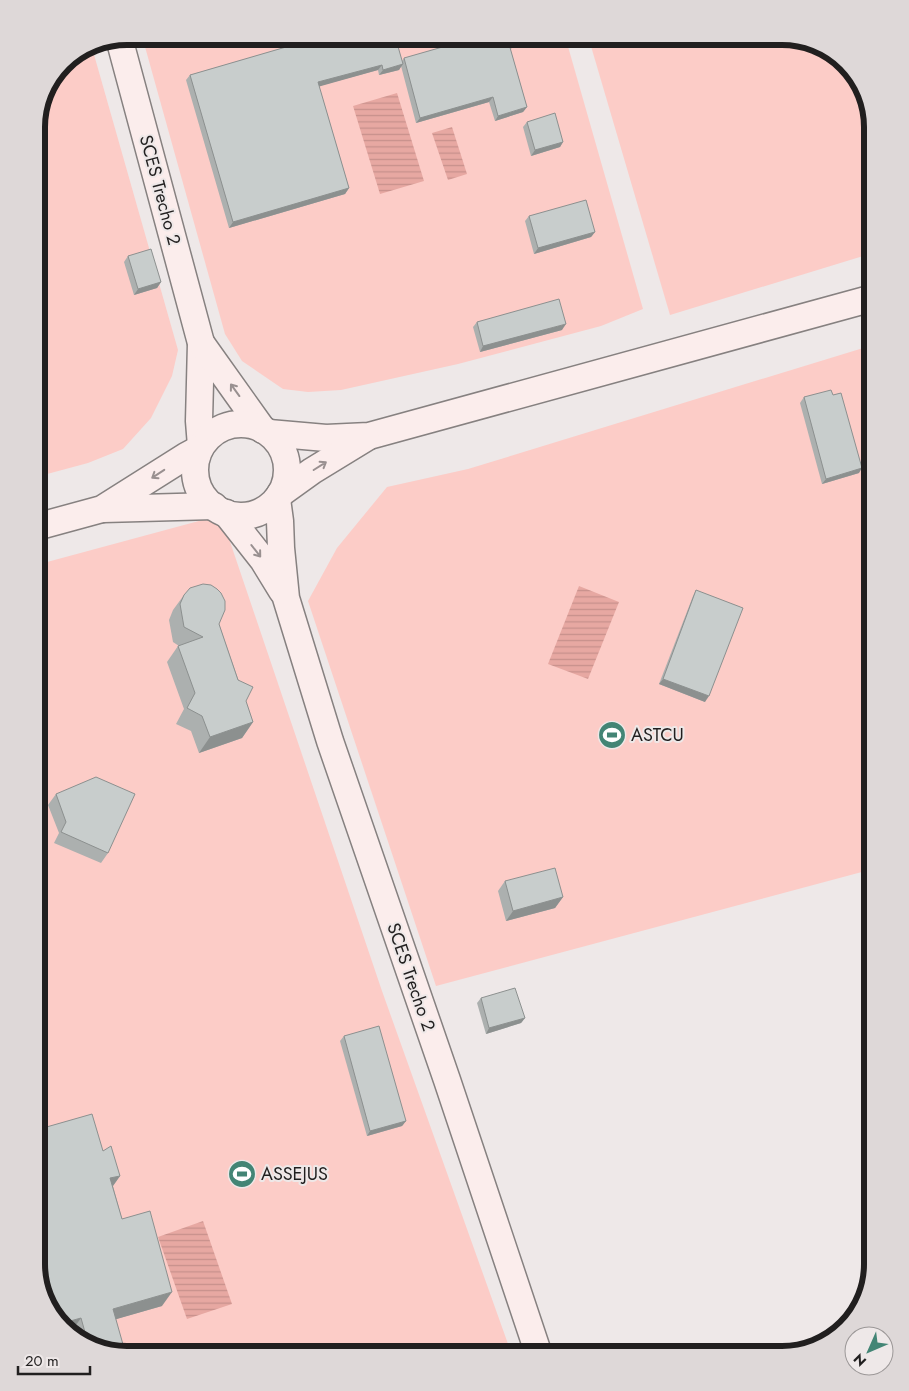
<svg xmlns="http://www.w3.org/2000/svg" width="909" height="1391" font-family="Jost,sans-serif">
<defs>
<pattern id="water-rules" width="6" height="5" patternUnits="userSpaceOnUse" patternTransform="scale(1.25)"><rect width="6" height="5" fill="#e7a8a2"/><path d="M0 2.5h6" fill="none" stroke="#c6908b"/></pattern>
</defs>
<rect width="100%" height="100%" fill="#eee8e8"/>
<!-- green -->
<g fill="#fcccc7">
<path d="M142 36H565L643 309 601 326 458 364 341 390 308 392 283 389 242 361 225 334Z"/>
<path d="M588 36H788L832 51 863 87 873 127V253L670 315Z"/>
<path d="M91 44 178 350 172 376 151 418 123 449 88 463 36 477V121L63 63Z"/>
<path d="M873 345V869L436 986 308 601 337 548 387 487 468 469Z"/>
<path d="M221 515 382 991 512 1355H121L77 1340 46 1304 36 1264V565Z"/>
</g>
<!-- water -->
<g fill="url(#water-rules)">
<path d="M397 93 424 181 380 194 353 106Z"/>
<path d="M452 127 467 174 448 180 432 133Z"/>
<path d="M579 586 619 602 588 679 548 664Z"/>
<path d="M203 1221 232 1304 187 1319 158 1237Z"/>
</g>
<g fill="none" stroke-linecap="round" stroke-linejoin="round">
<!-- secondary casing -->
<g stroke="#868180" stroke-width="29">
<g id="secondary">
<path d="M119 38 201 343 199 421 201 446"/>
<path d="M201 343 263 430"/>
<circle cx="241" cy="470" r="46"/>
<path d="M269 433 326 438 369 436 873 298"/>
<path d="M280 494 312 471 366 438"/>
<path d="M277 499 280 521 281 548 286 598 330 741 447 1080 539 1355"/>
<path d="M103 509 214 506"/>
<path d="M226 513 263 560 282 591"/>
<path d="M36 527 102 509 186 456 199 449"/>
</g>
</g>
<!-- secondary -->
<use href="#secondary" stroke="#fbedec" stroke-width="26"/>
</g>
<!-- wall -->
<g fill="#acb0af">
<path d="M308 36H331L332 40 402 61 404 58 533 37 529 43 510 48 527 107 523 112 495 121 489 102 416 123 401 66 399 70 379 75 378 70 319 86 349 188 345 194 229 228 186 80 190 75 305 42Z"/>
<path d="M527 122 563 142 560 147 531 156 523 127Z"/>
<path d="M529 216 595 232 591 237 534 254 525 221Z"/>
<path d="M128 256 161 282 157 288 134 295 124 262Z"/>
<path d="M477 322 562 330 480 352 473 327Z"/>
<path d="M833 395 859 473 822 484 800 403 804 397Z"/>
<path d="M696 590 705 702 659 684 693 596Z"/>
<path d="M184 595 219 624 253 722 242 738 199 753 191 731 176 724 184 709 167 662 178 646H179L173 642 169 620 173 610Z"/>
<path d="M56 794 108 853 101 863 54 843 59 833 48 805Z"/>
<path d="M505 881 563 897 555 908 506 921 498 891Z"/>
<path d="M481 998 525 1018 521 1023 486 1034 477 1003Z"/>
<path d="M344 1036 406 1121 402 1126 367 1136 340 1041Z"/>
<path d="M36 1130 103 1151 120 1176 113 1186 122 1219 162 1306 116 1319 121 1355 77 1340 46 1304 36 1264Z"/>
</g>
<!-- shaded-wall -->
<g fill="#8c908f">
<path d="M533 37 529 43 505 50 509 44Z"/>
<path d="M403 64 399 70 379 75 383 70Z"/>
<path d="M382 65 378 70 314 88 318 82Z"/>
<path d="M493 97 489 102 416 123 420 118Z"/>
<path d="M527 107 523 112 495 121 498 116Z"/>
<path d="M563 142 560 147 531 156 535 150Z"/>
<path d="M349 188 345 194 229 228 233 222Z"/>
<path d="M595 232 591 237 534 254 538 248Z"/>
<path d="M161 282 157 288 134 295 138 289Z"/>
<path d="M566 324 562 330 480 352 483 346Z"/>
<path d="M862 468 859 473 822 484 826 479Z"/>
<path d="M663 679 709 696 705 702 659 684Z"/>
<path d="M253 722 242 738 199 753 210 737Z"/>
<path d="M563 897 555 908 506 921 513 911Z"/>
<path d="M525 1018 521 1023 486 1034 489 1028Z"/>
<path d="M406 1121 402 1126 367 1136 370 1131Z"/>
<path d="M120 1176 110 1190V1178Z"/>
<path d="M172 1292 162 1306 103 1323 113 1309Z"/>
<path d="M81 1318 71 1332 63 1323Z"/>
</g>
<!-- building -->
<g fill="#c8cdcc" stroke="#8c908f">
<path d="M309 36H331L332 40 347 36H395L403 64 383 70 382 65 318 82 349 188 233 222 190 75 310 40Z"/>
<path d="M481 36H533V37L509 44 527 107 498 116 493 97 420 118 404 58Z"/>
<path d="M555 113 563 142 535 150 527 122Z"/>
<path d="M586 200 595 232 538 248 529 216Z"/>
<path d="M151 249 161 282 138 289 128 256Z"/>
<path d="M559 299 566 324 483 346 477 322Z"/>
<path d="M831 390 833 395 841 393 862 468 826 479 804 397Z"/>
<path d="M203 584 211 585 217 589 221 593 225 601V610L219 624 238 680 253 687 246 701 253 722 210 737 202 716 187 708 195 693 178 646 203 637 184 627 180 604 184 595 190 588Z"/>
<path d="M696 590 743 608 709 696 663 679Z"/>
<path d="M96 777 135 794 108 853 61 832 66 822 56 794Z"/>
<path d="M555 868 563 897 513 911 505 881Z"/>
<path d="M515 988 525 1018 489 1028 481 998Z"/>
<path d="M379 1026 406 1121 370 1131 344 1036Z"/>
<path d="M92 1114 103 1151 111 1146 120 1176 110 1178 122 1219 150 1211 172 1292 113 1309 126 1355H121L88 1343 81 1318 63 1323 59 1319 36 1239V1130Z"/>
</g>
<!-- one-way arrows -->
<defs><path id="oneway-shaft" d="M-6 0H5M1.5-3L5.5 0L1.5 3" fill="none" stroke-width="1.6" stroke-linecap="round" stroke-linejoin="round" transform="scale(1.25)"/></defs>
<g stroke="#999090">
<use href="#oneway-shaft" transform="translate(235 390) rotate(-126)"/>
<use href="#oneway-shaft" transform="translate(320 466) rotate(-32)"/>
<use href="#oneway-shaft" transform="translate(158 474) rotate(147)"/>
<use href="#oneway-shaft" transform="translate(256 551) rotate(52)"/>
</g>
<!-- icons -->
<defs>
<g id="stadium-disc" transform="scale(1.4375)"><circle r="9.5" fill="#438575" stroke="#eee8e8"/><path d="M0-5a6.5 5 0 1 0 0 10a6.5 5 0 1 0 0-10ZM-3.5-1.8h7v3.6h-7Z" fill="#fff"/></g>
</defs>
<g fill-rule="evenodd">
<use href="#stadium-disc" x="612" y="735"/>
<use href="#stadium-disc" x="242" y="1174"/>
</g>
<g text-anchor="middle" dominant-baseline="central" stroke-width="4" stroke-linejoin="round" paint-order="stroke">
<!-- street labels -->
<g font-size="18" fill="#211f1f" stroke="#eee8e8">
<text transform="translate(160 190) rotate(75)">SCES Trecho 2</text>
<text transform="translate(411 977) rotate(71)">SCES Trecho 2</text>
</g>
<!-- poi labels -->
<g font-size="18" fill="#211f1f" stroke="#eee8e8" text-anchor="start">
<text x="631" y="735">ASTCU</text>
<text x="261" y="1174">ASSEJUS</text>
</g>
</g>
<!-- crop -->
<path d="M0 0H909V1391H0ZM127 45H782A82 82 0 0 1 864 127V1264A82 82 0 0 1 782 1346H127A82 82 0 0 1 45 1264V127A82 82 0 0 1 127 45Z" fill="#ded8d8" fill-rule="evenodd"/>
<path fill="none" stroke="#211f1f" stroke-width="6" d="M127 45H782A82 82 0 0 1 864 127V1264A82 82 0 0 1 782 1346H127A82 82 0 0 1 45 1264V127A82 82 0 0 1 127 45Z"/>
<!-- north arrow -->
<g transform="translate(869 1351) rotate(225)"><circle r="24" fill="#eee8e8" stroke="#9c9898"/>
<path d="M0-4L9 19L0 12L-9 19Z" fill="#438575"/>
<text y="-8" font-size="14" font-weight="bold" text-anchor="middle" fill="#211f1f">N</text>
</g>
<!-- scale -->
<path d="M18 1366v8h72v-8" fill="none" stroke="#211f1f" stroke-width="2.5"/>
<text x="25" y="1366" font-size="15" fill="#211f1f" stroke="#eee8e8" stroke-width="4" paint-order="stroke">20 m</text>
</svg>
